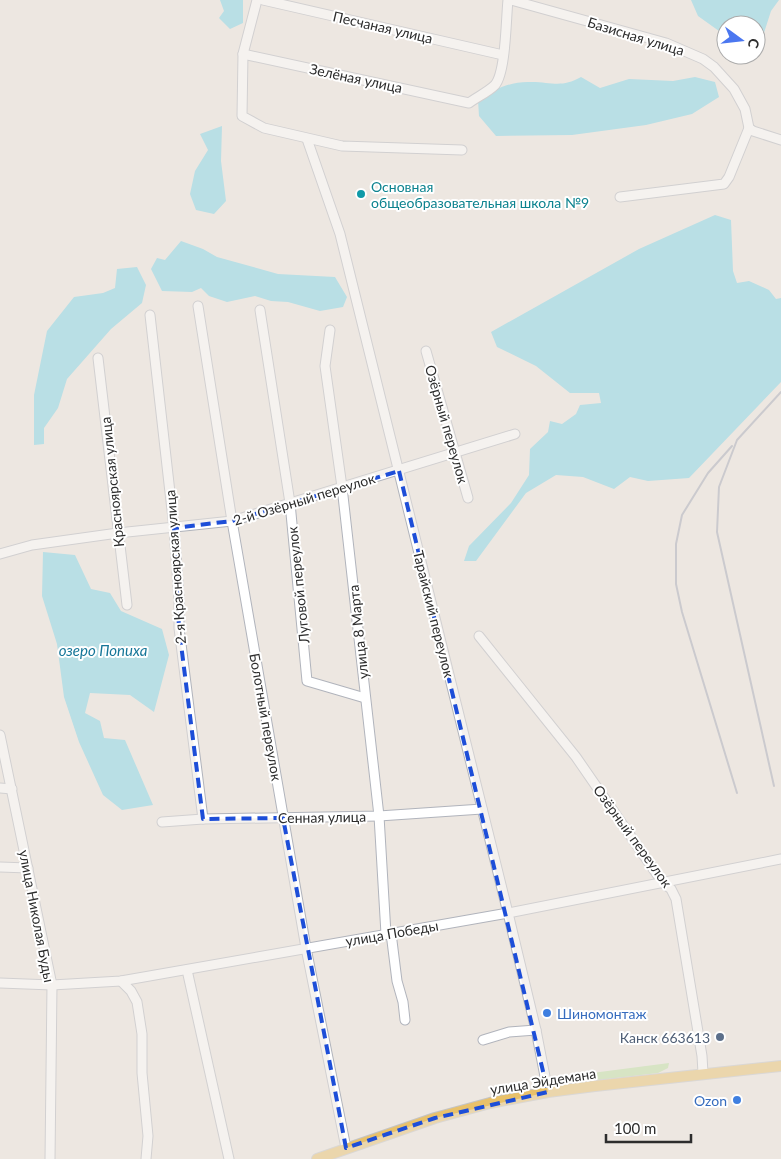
<svg xmlns="http://www.w3.org/2000/svg" width="781" height="1159" font-family="Lato,sans-serif">
<rect width="100%" height="100%" fill="#ede7e1"/>
<!-- green -->
<path fill="#bce0a1" d="M669 1063 668 1068 658 1073 599 1080 594 1077 592 1073Z"/>
<!-- water -->
<g fill="#7bd4e8">
<path d="M220 0H243V23L230 29 219 18 224 11Z"/>
<path d="M691 0H779L771 11 762 39 756 40V25H726V36L698 16Z"/>
<path d="M581 77 600 88 629 79 673 81 695 77 715 82 719 97 692 114 646 125 572 135 496 136 479 116 478 100C494 90 508 82 528 82 550 81 560 89 581 77Z"/>
<path d="M222 126 221 161 226 201 214 214 196 210 190 194 195 171 208 150 200 134Z"/>
<path d="M715 215 731 220 733 271 737 283 749 281 769 290 776 299 781 298V382L689 478 648 481 630 477 614 489 583 477 556 475 526 493 476 561H464L469 546 511 503 529 475 530 449 548 432 550 421 562 424 576 414 580 405 601 403 599 393H570L536 366 497 347 491 332 639 249Z"/>
<path d="M181 241 203 249 217 257 278 274 335 277 347 297 343 307 320 311 288 302 271 301 255 296 227 302 209 296 201 288 192 292 162 291 151 269 157 258 165 260Z"/>
<path d="M137 267 146 285 142 303 111 329 67 379 58 408 44 428V444L34 445V395L47 331 74 297 103 293 115 288 117 269Z"/>
<path d="M43 552 75 555 91 589 110 593 121 611 162 629 169 655 154 712 130 695 90 693 85 713 100 721 104 738 125 740 153 805 122 810 103 795 79 742 64 697 57 644 42 596Z"/>
</g>
<g fill="none" stroke-linecap="round" stroke-linejoin="round">
<!-- minor casing -->
<g stroke="#b1b4bc" stroke-width="11">
<g id="minor">
<path d="M257 0 243 54 242 116 264 128 342 146 462 150"/>
<path d="M263 0 503 55"/>
<path d="M511 0 666 43 703 59 714 67 734 89 745 109 749 128 753 131 781 140"/>
<path d="M243 54 469 103C477 97 488 92 495 85 506 72 506 18 508 0"/>
<path d="M307 139 340 234 508 913 536 1030 548 1092"/>
<path d="M620 197 724 184 729 177 749 128"/>
<path d="M198 306 232 521 306 948 346 1148"/>
<path d="M260 310 290 503 307 681 365 698"/>
<path d="M150 315 174 528 179 600V628L203 819"/>
<path d="M330 330 325 366 342 487 379 816 386 934"/>
<path d="M426 351 468 498"/>
<path d="M98 358 127 605"/>
<path d="M0 554 32 545 118 533 232 521 515 434"/>
<path d="M479 636 576 757 663 883 671 889 676 899 702 1056 703 1073"/>
<path d="M0 735 52 985 50 1159"/>
<path d="M0 788 12 789"/>
<path d="M162 822 203 819 379 816 482 809"/>
<path d="M0 867 28 868"/>
<path d="M391 933 397 981 403 1002 405 1020"/>
<path d="M187 970 229 1159"/>
<path d="M121 981 131 991 137 1002 142 1034V1073L148 1136 146 1159"/>
<path d="M0 983 52 985 121 981 508 913 781 859"/>
<path d="M483 1040 509 1032 536 1030"/>
</g>
</g>
<!-- major casing -->
<g stroke="#c4c4c4" stroke-width="12">
<path id="major" d="M317 1159 435 1118 490 1103 548 1092 595 1086 781 1066"/>
</g>
<!-- minor -->
<use href="#minor" stroke="#fff" stroke-width="9"/>
<!-- major -->
<use href="#major" stroke="#e9c16a" stroke-width="10"/>
<!-- rail -->
<g stroke="#a3a7b6" stroke-width="2">
<path d="M732 446 708 473 682 515 676 544V584L682 612 737 793"/>
<path d="M774 786 717 532 719 487 737 440 781 392"/>
</g>
</g>
<!-- marked area -->
<path d="M0 0H781V1159H0ZM399 471 548 1092 435 1118 346 1148 283 818 203 819 179 628 174 528 232 521Z" fill="#ede7e1" fill-opacity=".55" fill-rule="evenodd"/>
<path fill="none" stroke="#1d4ed8" stroke-width="4" stroke-dasharray="10 6" stroke-linejoin="round" d="M399 471 548 1092 435 1118 346 1148 283 818 203 819 179 628 174 528 232 521Z"/>
<!-- markers -->
<circle fill="#0f9aa8" stroke="#fff" stroke-width="2" cx="361" cy="194" r="5"/>
<g fill="#3f7fe0" stroke="#fff" stroke-width="2">
<circle cx="547" cy="1013" r="5"/>
<circle cx="737" cy="1100" r="5"/>
</g>
<circle fill="#5c6f8a" stroke="#fff" stroke-width="2" cx="720" cy="1037" r="5"/>
<g text-anchor="middle" dominant-baseline="central" stroke-width="4" stroke-linejoin="round" paint-order="stroke">
<!-- street labels -->
<g font-size="14" fill="#2d2d2d" stroke="#fff">
<text transform="translate(383 27) rotate(13)">Песчаная улица</text>
<text transform="translate(636 36) rotate(17)">Базисная улица</text>
<text transform="translate(356 78) rotate(12)">Зелёная улица</text>
<text transform="translate(447 424) rotate(74)">Озёрный переулок</text>
<text transform="translate(112 482) rotate(-96)">Красноярская улица</text>
<text transform="translate(304 499) rotate(-17)">2-й Озёрный переулок</text>
<text transform="translate(175 567) rotate(-94)">2-я Красноярская улица</text>
<text transform="translate(298 585) rotate(-96)">Луговой переулок</text>
<text transform="translate(434 614) rotate(76)">Тарайский переулок</text>
<text transform="translate(358 632) rotate(-96)">улица 8 Марта</text>
<text transform="translate(266 717) rotate(80)">Болотный переулок</text>
<text transform="translate(322 817) rotate(-1)">Сенная улица</text>
<text transform="translate(633 836) rotate(54)">Озёрный переулок</text>
<text transform="translate(37 916) rotate(79)">улица Николая Буды</text>
<text transform="translate(392 933) rotate(-10)">улица Победы</text>
<text transform="translate(543 1081) rotate(-9)">улица Эйдемана</text>
</g>
<!-- culture labels -->
<g font-size="14" fill="#0d838f" stroke="#fff" text-anchor="start">
<text x="371" y="186">Основная<tspan x="371" dy="16">общеобразовательная школа №9</tspan></text>
</g>
<!-- shop labels -->
<g font-size="14" fill="#366cbe" stroke="#fff" text-anchor="start">
<text x="557" y="1013">Шиномонтаж</text>
<text x="727" y="1100" text-anchor="end">Ozon</text>
</g>
<!-- service labels -->
<g font-size="14" fill="#4e5e75" stroke="#fff" text-anchor="end">
<text x="710" y="1037">Канск 663613</text>
</g>
<!-- water labels -->
<g font-size="15" font-style="italic" fill="#167698" stroke="#fff">
<text x="103" y="650">озеро Попиха</text>
</g>
</g>
<!-- north arrow -->
<g transform="translate(741 40) rotate(105)"><circle r="24" fill="#ffffff" stroke="#ababab"/>
<path d="M0-4L9 19L0 12L-9 19Z" fill="#4b77f0"/>
<text y="-8" font-size="14" font-weight="bold" text-anchor="middle" fill="#2d2d2d">С</text>
</g>
<!-- scale -->
<path d="M606 1134v8h85v-8" fill="none" stroke="#2d2d2d" stroke-width="2.5"/>
<text x="614" y="1134" font-size="15" fill="#2d2d2d" stroke="#ffffff" stroke-width="4" paint-order="stroke">100 m</text>
</svg>
